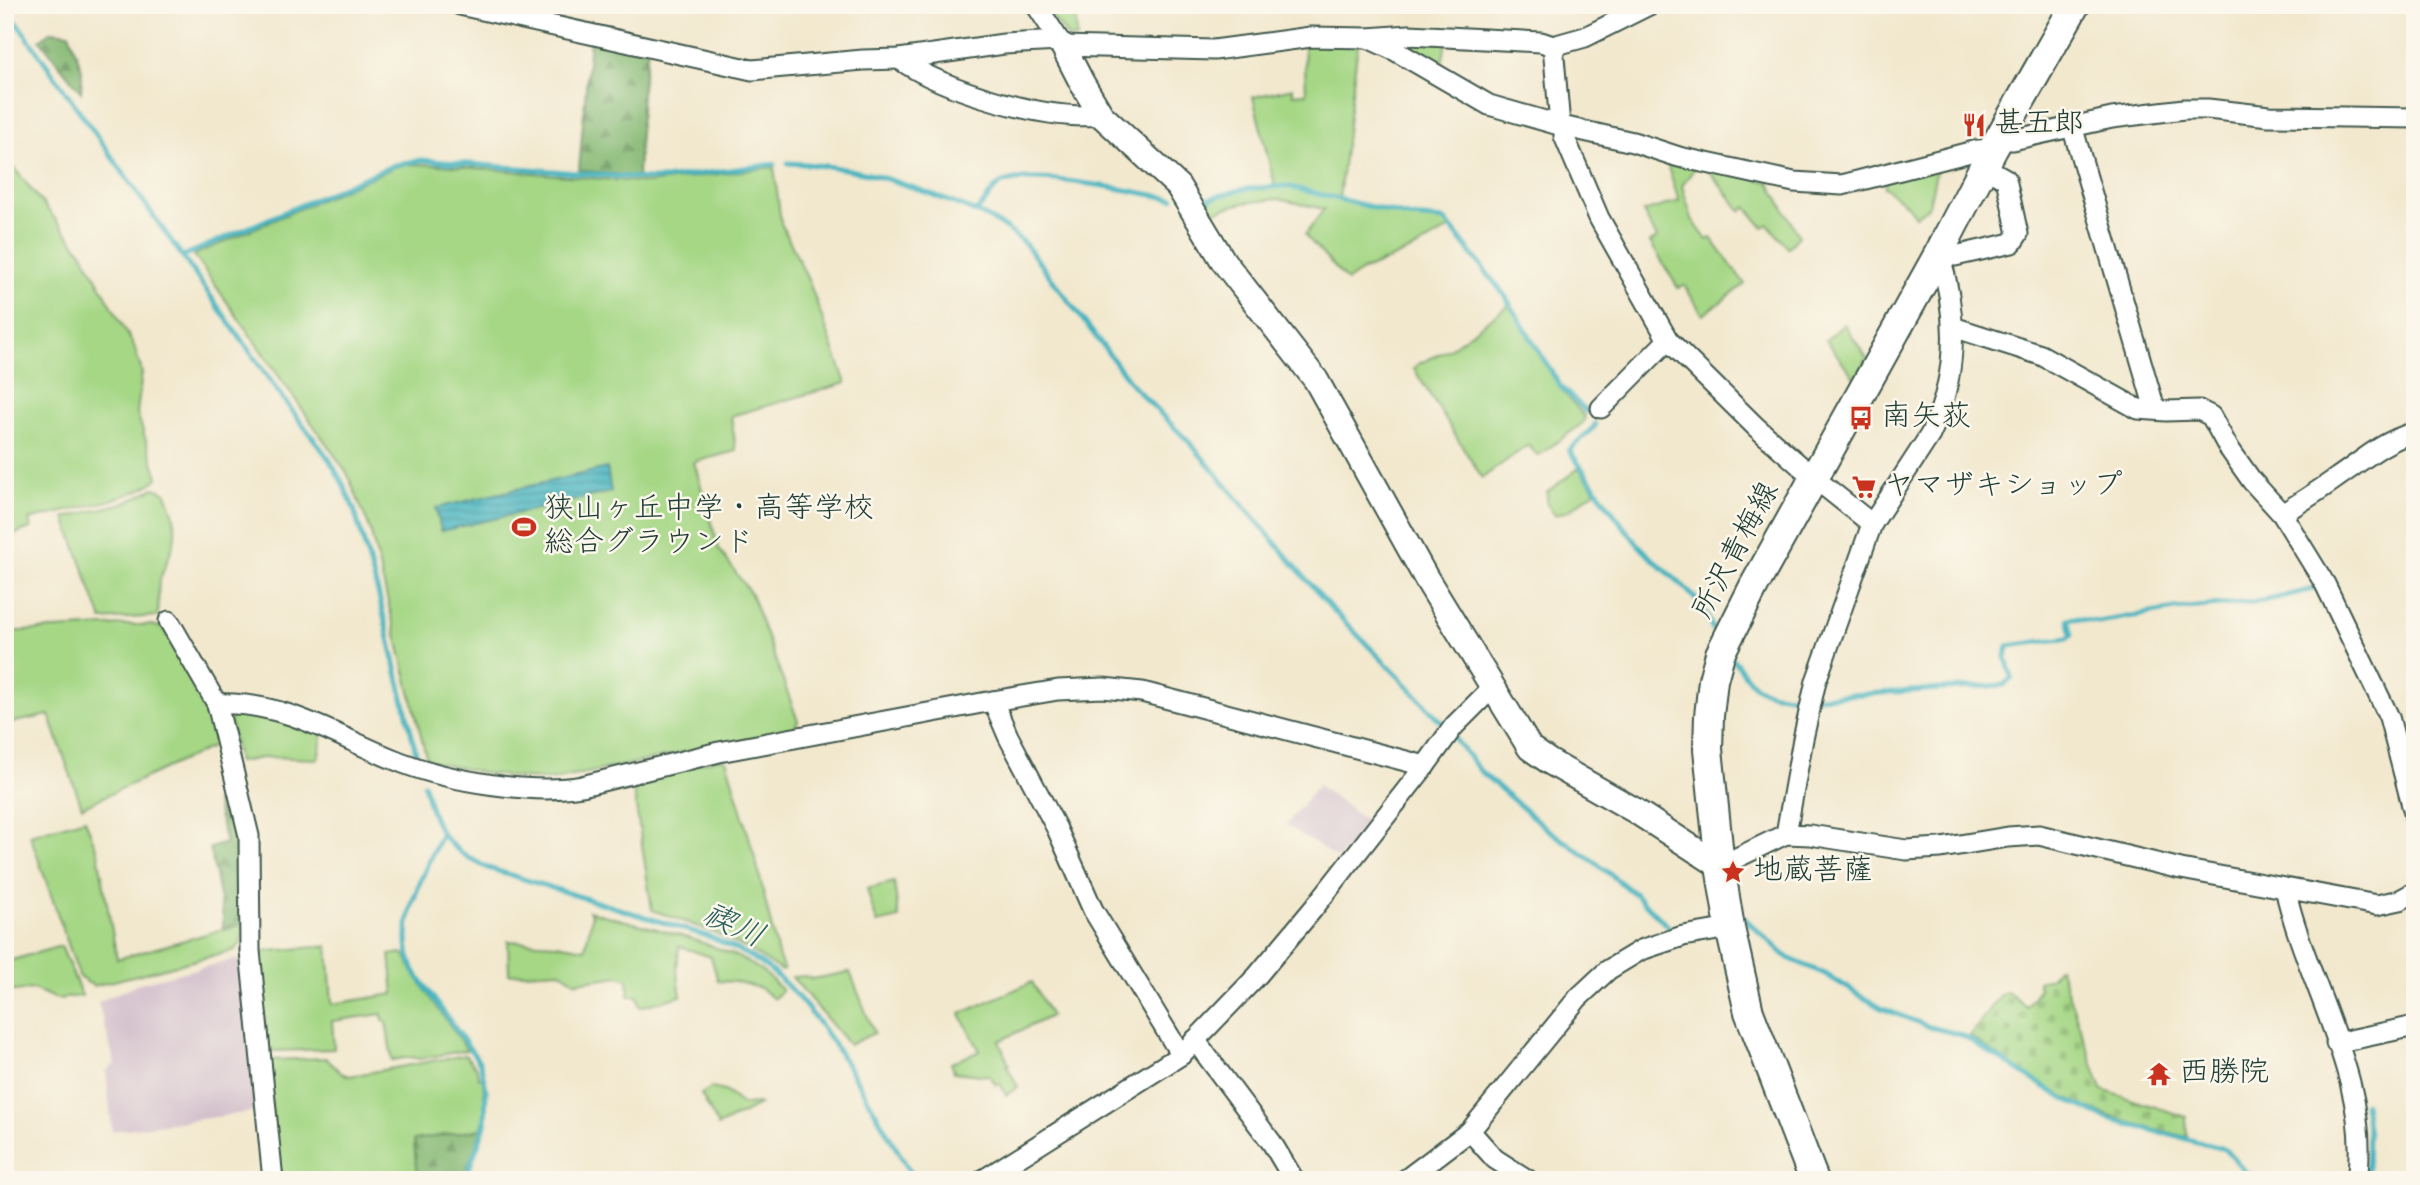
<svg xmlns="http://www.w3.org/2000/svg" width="2420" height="1185" font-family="'Indie Flower','Klee One',sans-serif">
<defs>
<pattern id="forest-firs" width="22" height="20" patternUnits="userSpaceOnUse" patternTransform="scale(1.75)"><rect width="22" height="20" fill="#84b872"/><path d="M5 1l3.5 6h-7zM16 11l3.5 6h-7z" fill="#6b975e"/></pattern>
<pattern id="cemetery-stones" width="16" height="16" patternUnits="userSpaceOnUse" patternTransform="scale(1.75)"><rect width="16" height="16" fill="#a5d785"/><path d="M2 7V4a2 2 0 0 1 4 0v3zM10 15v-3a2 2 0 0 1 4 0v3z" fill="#8eb973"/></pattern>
<pattern id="water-rules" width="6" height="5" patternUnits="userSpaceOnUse" patternTransform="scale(1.75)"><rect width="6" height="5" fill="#45b4c0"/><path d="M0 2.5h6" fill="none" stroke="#39949d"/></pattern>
</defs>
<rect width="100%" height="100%" fill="#fbf7ec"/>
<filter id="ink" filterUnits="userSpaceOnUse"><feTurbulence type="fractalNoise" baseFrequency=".0143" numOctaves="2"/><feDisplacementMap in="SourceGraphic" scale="14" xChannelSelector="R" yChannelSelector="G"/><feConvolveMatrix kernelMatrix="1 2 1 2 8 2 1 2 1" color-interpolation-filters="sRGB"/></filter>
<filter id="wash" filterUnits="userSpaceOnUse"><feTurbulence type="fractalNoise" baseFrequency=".00686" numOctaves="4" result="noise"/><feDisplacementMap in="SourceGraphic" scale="28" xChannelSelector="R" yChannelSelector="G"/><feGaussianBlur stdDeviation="1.57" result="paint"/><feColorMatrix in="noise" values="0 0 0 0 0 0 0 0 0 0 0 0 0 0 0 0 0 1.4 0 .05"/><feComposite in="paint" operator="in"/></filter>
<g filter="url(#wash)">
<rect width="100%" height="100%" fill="#f2e8ce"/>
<!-- industrial -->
<g fill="#d1bdca">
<path d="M1318 785 1366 821 1339 859 1286 825Z"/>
<path d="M237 959 244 964 259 1111 112 1131 106 1071 115 1064 98 1002 140 983Z"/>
</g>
<!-- grass -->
<g fill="#a5d785" stroke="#628a5c" stroke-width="2">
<path d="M1043 5H1075L1077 38H1069Z"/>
<path d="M1397 40 1446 41 1441 72Z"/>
<path d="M1304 43H1358L1339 198 1286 185 1275 186 1253 97 1293 88V94L1306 93Z"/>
<path d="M1666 161 1696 166 1682 186 1692 219 1707 240 1711 238 1745 284 1703 315 1684 285 1678 288 1650 242 1657 238 1643 212 1679 201Z"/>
<path d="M409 164 439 165 649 183 774 167 781 223 809 282 846 383 731 416 736 451 694 462 719 549 751 594 798 721 793 730 558 779C515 781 469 770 427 760L370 529 347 473 194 255 395 167Z"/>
<path d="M1937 167 1929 206 1915 216 1907 205 1884 187 1886 180Z"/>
<path d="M14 168 82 252 134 346 142 372 137 413 158 477C146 497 55 513 29 520L31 528 5 537V173Z"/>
<path d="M1707 168 1769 182 1799 236 1788 248 1768 224 1763 227 1746 207 1741 211Z"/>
<path d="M1285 186 1409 217 1444 221 1450 228 1416 248 1362 271 1347 281 1305 235 1324 209 1278 199 1243 203 1205 214 1201 201 1242 190Z"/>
<path d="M1509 305 1560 388 1585 417 1583 423 1538 456 1528 445 1482 478 1414 369 1418 364 1448 350Z"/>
<path d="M1844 324 1867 358 1856 380 1826 340Z"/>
<path d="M1579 468 1595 491 1568 511 1555 515 1547 504V492Z"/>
<path d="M154 488 165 492C174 510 179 532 171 551 167 562 162 572 159 583 157 594 160 605 157 616L102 620 65 518 127 502Z"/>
<path d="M123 625H151L163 628 207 693 220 743 82 807 49 715 5 724V632Z"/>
<path d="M236 708 323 733 318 759 267 757 238 762 229 715Z"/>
<path d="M721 758 727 762 757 865 778 955 784 970 782 971 746 948 713 932 652 910 632 780Z"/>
<path d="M85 819 98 853 117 959 242 924V941L235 950 94 986 80 978 30 835Z"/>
<path d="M894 882 899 918 877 923 867 889Z"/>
<path d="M589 911C644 927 715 939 762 971 769 976 775 984 782 990L774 999 760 988 738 982 718 981 711 957 679 946 677 970 681 996 640 1007 638 996H629L628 979 619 976 576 982 559 971 509 974 508 941 557 944 585 949 592 916Z"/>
<path d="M61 946 82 996 57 999 33 989 5 992V962Z"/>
<path d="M328 946 332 1004 394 994 390 955 401 953 406 956 412 971 467 1050 419 1059 412 1057 392 1060 386 1021H383L382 1014 332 1021 334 1049 274 1051 267 1047 258 952Z"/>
<path d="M850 972 874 1033 849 1045 792 977 805 976 812 979Z"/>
<path d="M1032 982 1051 1016 999 1041 1009 1064 1007 1066 1018 1087 1006 1095 1000 1083 996 1085 990 1076 954 1072 951 1063 980 1051 960 1014Z"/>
<path d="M465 1055 476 1067 479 1078 483 1080 485 1111 482 1129 415 1140 417 1180H279L267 1066 272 1060 326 1058 341 1073 350 1076Z"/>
<path d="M711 1088 725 1091 743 1105 761 1104 718 1126 701 1094Z"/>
</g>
<!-- forest -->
<g fill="url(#forest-firs)" stroke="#527a53" stroke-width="2">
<path d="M51 31 69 33 82 70 81 92 40 40Z"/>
<path d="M590 39 648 50 642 88 638 177 579 170Z"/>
<path d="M233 795 244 835 242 924 223 928V917L210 848 226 843 216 802Z"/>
<path d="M482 1129 463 1180H417L414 1140Z"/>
</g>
<!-- cemetery -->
<path fill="url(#cemetery-stones)" stroke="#628a5c" stroke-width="2" d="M2059 967 2102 1090 2186 1117 2187 1137C2162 1130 2135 1125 2110 1116 2059 1099 2013 1067 1970 1036L2001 994 2007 992 2027 1007 2039 989 2038 981 2050 978Z"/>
<!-- water -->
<path fill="url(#water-rules)" stroke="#32787a" stroke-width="2" d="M607 468 611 492 441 531 436 508Z"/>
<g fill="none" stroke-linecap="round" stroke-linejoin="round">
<!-- stream -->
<g stroke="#45b4c0" stroke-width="5">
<path d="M5 6 284 400 329 459 342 482 354 509 378 592 416 753"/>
<path d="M788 163C847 165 891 178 946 200 975 211 1003 222 1026 245L1134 387 1191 444 1330 607 1404 682 1443 724"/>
<path d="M1200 201 1244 189 1286 186 1412 217 1445 220 1505 296 1561 387 1587 412"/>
<path d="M975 211C987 205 989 190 1001 184 1031 169 1138 192 1173 199"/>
<path d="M183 256 394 165 422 160 649 179H664L774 164"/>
<path d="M1595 424V426L1569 450C1591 481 1612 514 1637 543 1664 575 1700 589 1714 633"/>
<path d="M1732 657C1759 695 1756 691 1802 698"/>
<path d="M1819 697 2004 685 2012 678 2006 658 2008 646 2069 638 2072 635 2068 619 2071 618 2098 622 2175 609 2264 601 2318 588"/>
<path d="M1455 739 1481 772 1547 829 1596 863 1635 894 1672 930 1677 929"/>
<path d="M424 784C435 831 444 847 488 868L710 937C732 947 755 957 774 973 832 1024 874 1114 915 1180"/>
<path d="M441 834C423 878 393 924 414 971L480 1063 486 1088 485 1125 465 1180"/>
<path d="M1738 917H1743L1788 958 1825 974 1881 1008 1930 1027 1962 1035 2059 1096 2108 1119 2225 1149 2247 1173 2265 1180"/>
<path d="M1690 925 1722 919"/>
<path d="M2364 1104 2368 1134 2367 1171"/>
</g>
</g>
</g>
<g filter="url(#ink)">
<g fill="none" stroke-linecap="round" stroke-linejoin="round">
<!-- minor casing -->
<g stroke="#3f574b" stroke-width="23">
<g id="minor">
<path d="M460 5 752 70 863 60 899 59 1004 44 1060 41"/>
<path d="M1036 5 1063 46 1214 50 1311 37 1368 38 1409 35 1541 42 1553 46 1560 125"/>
<path d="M1368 38 1394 50 1489 105 1566 127 1633 142 1679 157 1794 182 1842 185 1978 150 1993 149"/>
<path d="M1553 46 1585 37 1649 5"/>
<path d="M899 59C944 91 1047 121 1101 115"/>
<path d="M2072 126 2155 409"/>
<path d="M1566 127 1564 136 1599 218 1668 340 1756 427 1813 477 1872 524"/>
<path d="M2000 139 2012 140 2112 118 2184 109H2208L2269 116 2415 118"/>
<path d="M1953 327 2041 355 2138 409 2166 411 2199 410 2211 416 2228 447 2252 481 2282 514 2325 584 2389 717 2415 817"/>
<path d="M1601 408 1668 340"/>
<path d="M2282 514C2301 502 2320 490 2338 477 2366 458 2380 443 2415 432"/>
<path d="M169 621 217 704 249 836 250 951 273 1180"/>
<path d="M993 701 1008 736 1057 829 1093 910 1181 1055"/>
<path d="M217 704C288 701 339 739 403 763 450 781 533 795 582 786L719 752 987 702 1058 690 1103 688 1142 692 1425 766"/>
<path d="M1786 834 1803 739 1816 681 1872 524 1930 435C1958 377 1958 314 1939 253L1955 256 2012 243 2018 234 2006 179 1985 167"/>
<path d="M1720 866 1786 834 1810 835 1906 850 1941 848 2008 837 2039 835 2181 869 2377 905 2400 900 2415 892"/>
<path d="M2285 888C2306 984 2372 1080 2357 1180"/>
<path d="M1195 1040 1272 1143 1294 1180"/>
<path d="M2336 1043 2415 1026"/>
<path d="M1470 1131 1495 1159 1528 1180"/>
<path d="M983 1180 1181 1055 1257 976 1313 909 1425 766 1454 726 1493 687"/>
<path d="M1405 1180 1470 1131 1578 998 1608 970 1641 950 1683 936 1730 928"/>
</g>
</g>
<!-- tertiary casing -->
<g stroke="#3f574b" stroke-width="28">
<path id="tertiary" d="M1063 46 1082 83 1101 115 1178 186 1224 262 1316 380 1426 578 1530 748 1550 762 1634 810 1720 866"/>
</g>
<!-- secondary casing -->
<g stroke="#3f574b" stroke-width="32">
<path id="secondary" d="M1814 1180 1749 1012 1730 928 1720 866 1708 749 1709 716 1713 680 1720 654 1754 586 1939 253 1993 149 2075 5"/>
</g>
<!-- minor -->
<use href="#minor" stroke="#fff" stroke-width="19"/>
<!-- tertiary -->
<use href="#tertiary" stroke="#fff" stroke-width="24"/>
<!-- secondary -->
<use href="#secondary" stroke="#fff" stroke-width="28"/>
</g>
</g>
<!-- icons -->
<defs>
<g id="restaurant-bare" transform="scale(1.89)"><path d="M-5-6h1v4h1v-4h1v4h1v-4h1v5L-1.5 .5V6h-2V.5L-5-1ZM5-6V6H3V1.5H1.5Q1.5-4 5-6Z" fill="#c8321e" stroke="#fbf7ec" stroke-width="2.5" paint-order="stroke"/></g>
<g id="bus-bare" transform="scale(1.89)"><path d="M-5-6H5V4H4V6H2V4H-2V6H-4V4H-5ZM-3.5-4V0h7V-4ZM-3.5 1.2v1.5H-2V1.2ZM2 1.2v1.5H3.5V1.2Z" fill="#c8321e" stroke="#fbf7ec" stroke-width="2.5" paint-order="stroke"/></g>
<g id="supermarket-bare" transform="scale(1.89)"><path d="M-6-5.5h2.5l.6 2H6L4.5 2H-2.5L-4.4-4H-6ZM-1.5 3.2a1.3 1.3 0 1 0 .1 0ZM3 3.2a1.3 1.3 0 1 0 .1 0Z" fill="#c8321e" stroke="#fbf7ec" stroke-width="2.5" paint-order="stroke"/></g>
<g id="stadium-bare" transform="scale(1.89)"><path d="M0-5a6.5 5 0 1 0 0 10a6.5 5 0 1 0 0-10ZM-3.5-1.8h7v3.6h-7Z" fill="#c8321e" stroke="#fbf7ec" stroke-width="2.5" paint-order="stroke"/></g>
<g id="sight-bare" transform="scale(1.89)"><path d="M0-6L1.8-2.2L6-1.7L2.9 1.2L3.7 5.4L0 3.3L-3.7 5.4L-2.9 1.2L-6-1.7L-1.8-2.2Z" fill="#c8321e" stroke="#fbf7ec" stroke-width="2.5" paint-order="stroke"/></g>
<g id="temple-bare" transform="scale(1.89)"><path d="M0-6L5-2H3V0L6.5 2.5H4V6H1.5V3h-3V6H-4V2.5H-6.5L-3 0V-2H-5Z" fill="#c8321e" stroke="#fbf7ec" stroke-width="2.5" paint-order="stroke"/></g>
</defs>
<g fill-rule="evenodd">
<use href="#restaurant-bare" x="1974" y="125"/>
<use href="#bus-bare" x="1861" y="418"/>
<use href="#supermarket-bare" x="1864" y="487"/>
<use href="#stadium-bare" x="524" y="527"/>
<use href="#sight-bare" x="1733" y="872"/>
<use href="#temple-bare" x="2159" y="1074"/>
</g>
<g text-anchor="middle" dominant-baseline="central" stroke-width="5" stroke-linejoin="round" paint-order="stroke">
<!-- poi labels -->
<g font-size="30" fill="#1f3d34" stroke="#fbf7ec" text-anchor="start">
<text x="1994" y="125">甚五郎</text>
<text x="1881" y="418">南矢荻</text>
<text x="1884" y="487">ヤマザキショップ</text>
<text x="544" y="510">狭山ヶ丘中学・高等学校<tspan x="544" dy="34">総合グラウンド</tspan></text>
<text x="1753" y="872">地蔵菩薩</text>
<text x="2179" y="1074">西勝院</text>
</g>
<!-- street labels -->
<g font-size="30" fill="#1f3d34" stroke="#fbf7ec">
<text transform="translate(1737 551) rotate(-62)">所沢青梅線</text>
</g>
<!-- water labels -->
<g font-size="32" font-style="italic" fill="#2a615e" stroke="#fbf7ec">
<text transform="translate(733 927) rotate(25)">禊川</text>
</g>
</g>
<!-- margin -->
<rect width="2420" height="1185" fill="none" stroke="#fbf7ec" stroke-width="28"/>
</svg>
